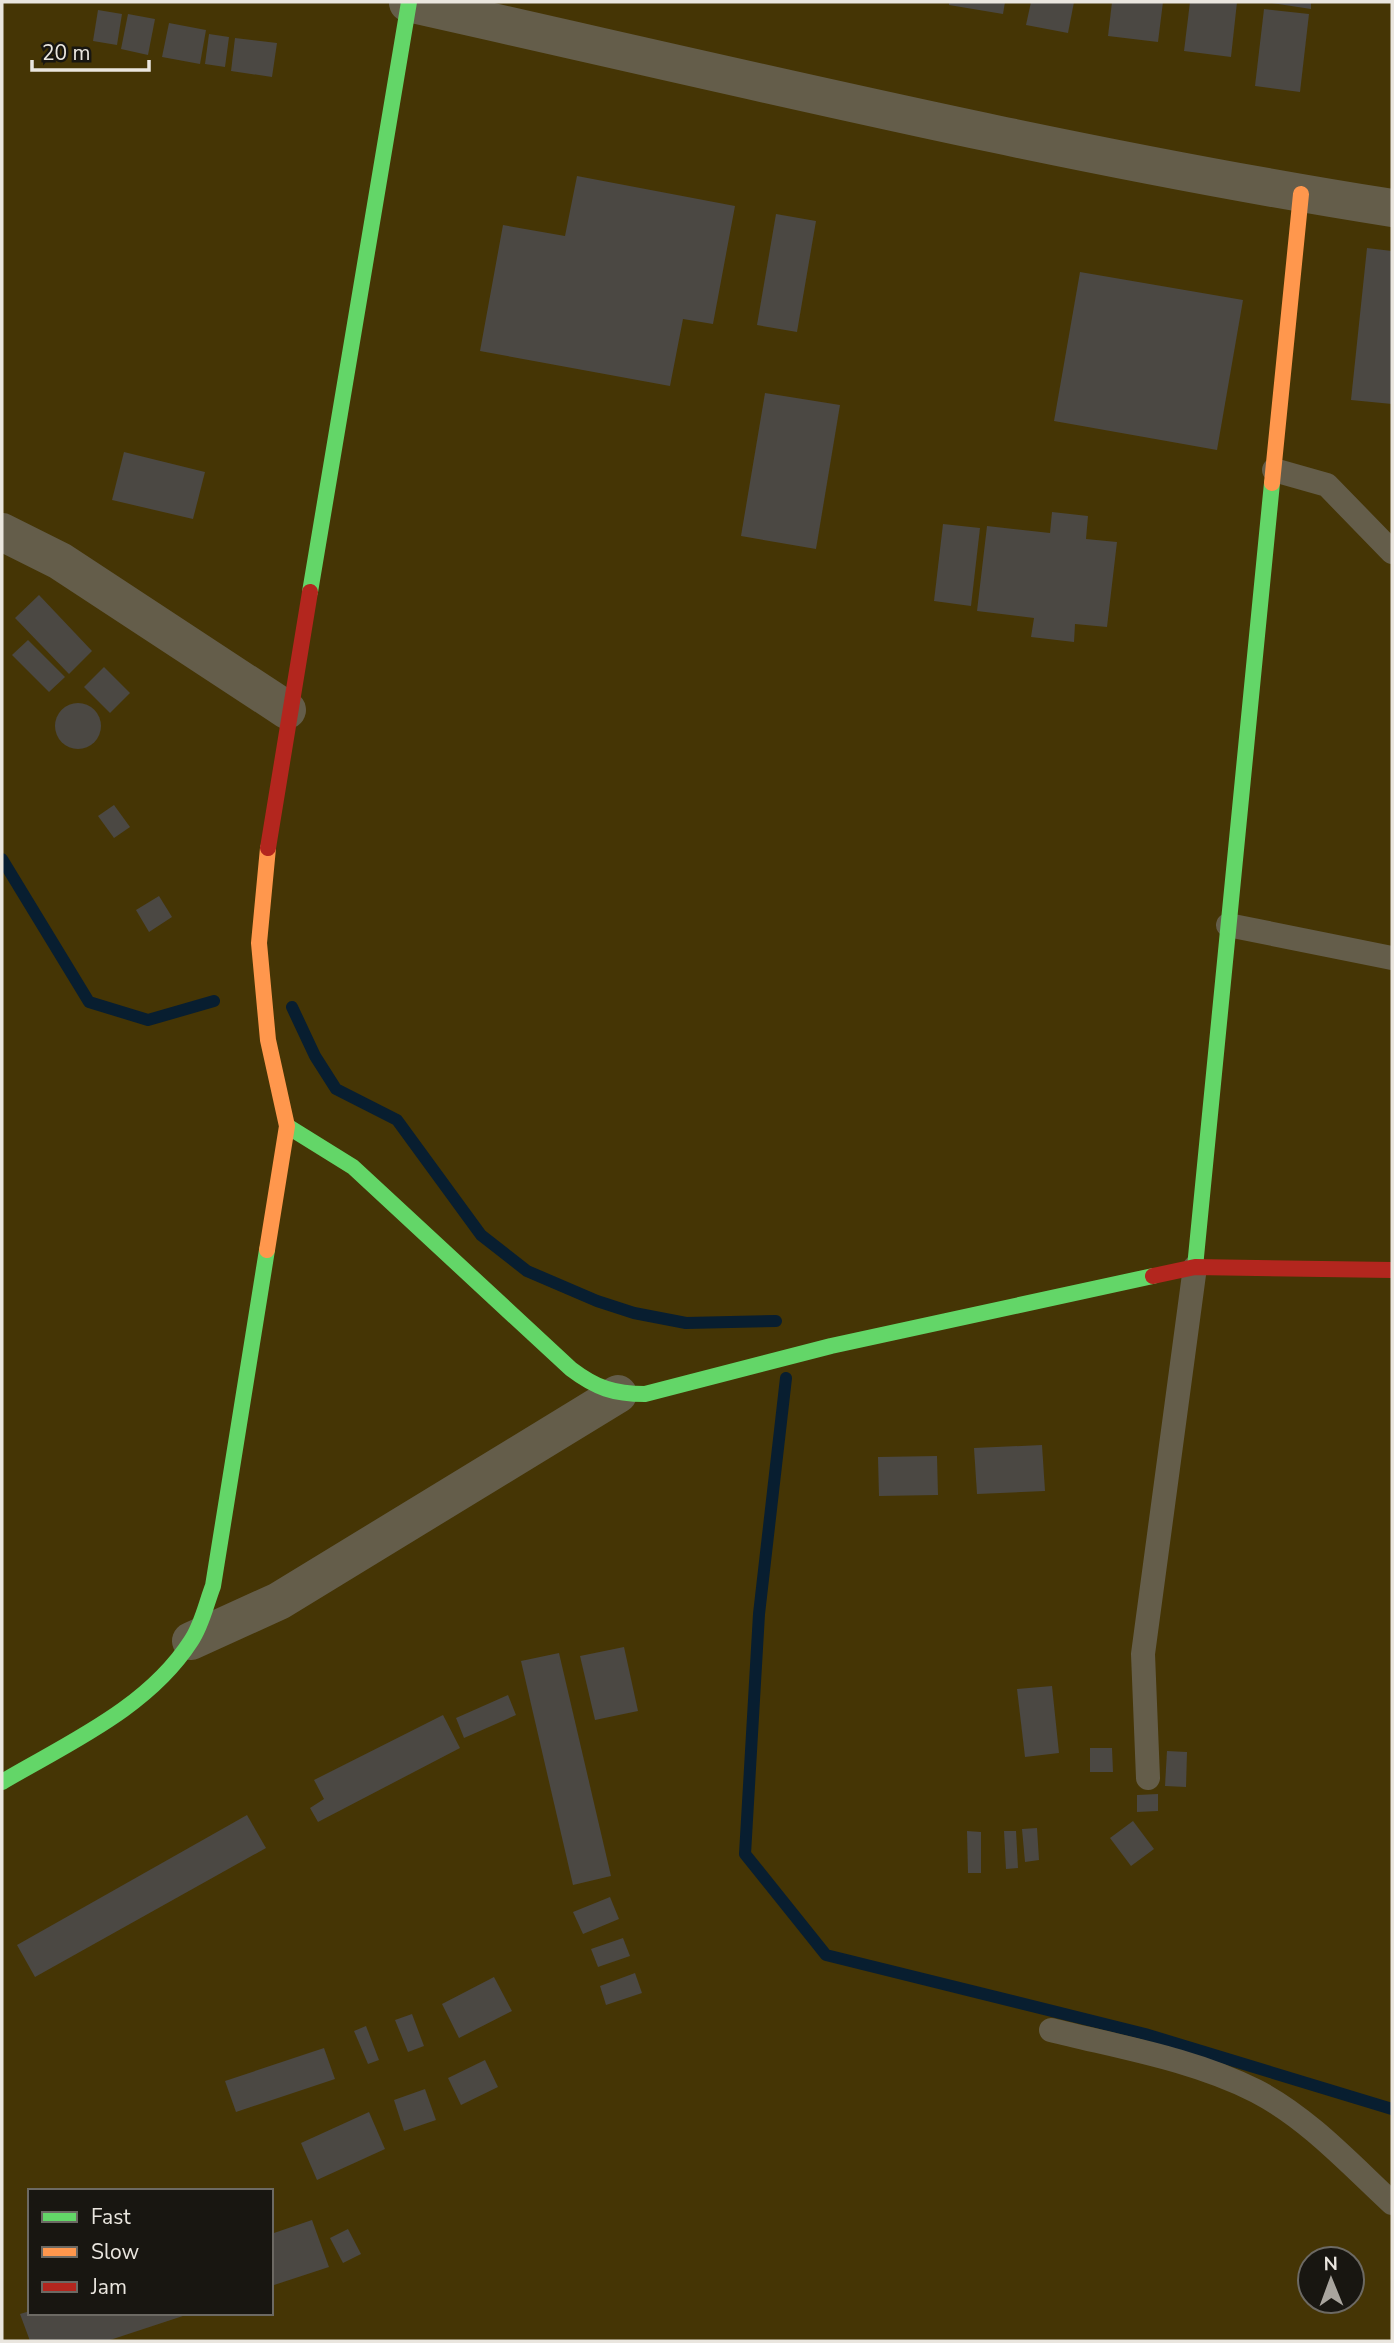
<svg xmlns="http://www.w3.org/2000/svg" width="1394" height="2343" font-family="'Nunito Sans',sans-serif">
<rect width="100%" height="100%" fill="#2f2d26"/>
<!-- green -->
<path fill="#453505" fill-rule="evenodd" d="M2 2H1392V2341H2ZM30 2191H271V2313H30ZM1310 2259H1352V2301H1310Z"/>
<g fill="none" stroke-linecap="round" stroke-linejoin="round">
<!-- stream -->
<g stroke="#081e30" stroke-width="12">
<path d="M2 859 89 1002 148 1020 214 1001"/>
<path d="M292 1007 315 1056 336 1089 397 1120 481 1235 527 1271 597 1301 634 1313 686 1323 776 1321"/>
<path d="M786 1378 759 1614 745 1854 826 1955 1145 2034 1392 2109"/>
</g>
</g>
<!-- building -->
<g fill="#4b4843">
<path d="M949 2H1005L1003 14 949 5Z"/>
<path d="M1031 2H1074L1068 33 1026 25Z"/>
<path d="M1112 2H1163L1158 42 1108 36Z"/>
<path d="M1190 2H1237L1231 57 1184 51Z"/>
<path d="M1265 2H1311V9Z"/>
<path d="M1264 9 1309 14 1300 92 1255 86Z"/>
<path d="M98 10 122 14 117 45 93 41Z"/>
<path d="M128 14 155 19 148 55 121 49Z"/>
<path d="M169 23 206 30 200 64 162 57Z"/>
<path d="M209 34 229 37 225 67 205 64Z"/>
<path d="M235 38 277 43 272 77 231 71Z"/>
<path d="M577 176 735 206 713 324 683 319 670 386 480 351 503 225 565 236Z"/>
<path d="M776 214 816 221 797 332 757 325Z"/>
<path d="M1367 248 1392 251V404L1351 400Z"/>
<path d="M1080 272 1243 300 1217 450 1054 421Z"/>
<path d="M765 393 840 405 816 549 741 536Z"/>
<path d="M124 452 205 472 193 519 112 500Z"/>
<path d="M1052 512 1088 516 1086 539 1117 542 1107 627 1075 624 1074 642 1031 637 1034 618 977 611 987 526 1050 533Z"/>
<path d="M943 524 980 528 971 606 934 601Z"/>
<path d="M39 595 92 651 69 674 15 618Z"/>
<path d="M28 640 65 677 49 692 12 655Z"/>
<path d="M104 667 130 693 110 713 84 687Z"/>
<circle cx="78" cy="726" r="23"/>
<path d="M114 805 130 827 114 838 98 816Z"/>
<path d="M159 896 172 917 149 932 136 910Z"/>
<path d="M1042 1445 1045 1491 977 1494 974 1448Z"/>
<path d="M937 1456 938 1495 879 1496 878 1457Z"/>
<path d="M624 1647 638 1711 595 1720 580 1656Z"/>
<path d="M559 1653 611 1876 573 1885 521 1661Z"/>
<path d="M1052 1686 1059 1753 1025 1757 1017 1689Z"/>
<path d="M508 1695 516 1715 464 1738 456 1718Z"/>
<path d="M443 1715 460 1748 318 1822 310 1808 324 1799 314 1780Z"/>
<path d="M1090 1748H1112L1113 1772H1090Z"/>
<path d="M1167 1751 1187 1752 1186 1787 1165 1786Z"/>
<path d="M1158 1794V1811L1137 1812V1795Z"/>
<path d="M247 1815 266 1848 35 1977 17 1945Z"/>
<path d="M1133 1821 1154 1849 1131 1866 1110 1838Z"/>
<path d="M1037 1828 1039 1860 1025 1862 1022 1829Z"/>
<path d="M967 1831 981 1832V1873H968Z"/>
<path d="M1004 1831H1016L1018 1868 1006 1869Z"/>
<path d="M610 1897 619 1919 583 1934 573 1912Z"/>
<path d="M623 1938 630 1956 598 1967 591 1949Z"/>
<path d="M635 1973 642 1993 606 2005 600 1986Z"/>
<path d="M494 1977 512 2011 459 2038 442 2004Z"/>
<path d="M412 2014 424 2046 408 2052 395 2020Z"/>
<path d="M366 2026 379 2060 368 2064 354 2031Z"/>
<path d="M324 2048 335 2079 236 2112 225 2081Z"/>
<path d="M485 2060 498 2087 461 2105 448 2078Z"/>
<path d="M425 2089 436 2120 404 2131 394 2100Z"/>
<path d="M369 2112 385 2149 317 2180 301 2143Z"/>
<path d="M312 2220 329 2267 271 2286V2234Z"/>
<path d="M348 2229 361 2254 343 2263 330 2238Z"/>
<path d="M30 2311V2313L189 2314 107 2341H30L20 2314Z"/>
</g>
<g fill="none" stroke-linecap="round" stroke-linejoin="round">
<!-- lane -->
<g stroke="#645d4a" stroke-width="24">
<path d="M1274 470 1327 485 1392 552"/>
<path d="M1228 925 1392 958"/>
<path d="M1148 1778 1143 1654 1195 1267"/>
<path d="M1051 2030C1119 2047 1193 2059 1256 2091 1308 2118 1350 2164 1392 2203"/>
</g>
<!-- street -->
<g stroke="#645d4a" stroke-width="38">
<path d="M408 3C735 76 1062 156 1392 208"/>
<path d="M2 532 60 561 287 710"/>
<path d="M191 1641 279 1601 618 1394"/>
</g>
<!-- fast -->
<g stroke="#63d668" stroke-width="16">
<path d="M310 592 409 2"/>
<path d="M287 1126 353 1167 571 1369C596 1388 614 1394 645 1394L831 1346 1153 1276"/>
<path d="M1195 1267 1272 483"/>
<path d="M2 1782C68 1743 148 1708 191 1641 202 1625 206 1604 213 1586L267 1250"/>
</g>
<!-- slow -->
<g stroke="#ff974d" stroke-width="16">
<path d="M1272 483 1301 194"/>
<path d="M267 1250 287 1126 268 1040 259 943 268 848"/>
</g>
<!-- jam -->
<g stroke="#b3261e" stroke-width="16">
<path d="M268 848 310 592"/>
<path d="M1153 1276 1195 1267 1392 1270"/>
</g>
</g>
<!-- border -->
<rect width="1394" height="2343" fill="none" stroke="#eae6df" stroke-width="7"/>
<!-- legend -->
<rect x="28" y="2189" width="245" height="126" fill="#181611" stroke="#6c6963" stroke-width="2"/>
<rect x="42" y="2212" width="35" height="10" fill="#63d668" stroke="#6c6963" stroke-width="2"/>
<text x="91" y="2224" font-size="21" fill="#eae6df">Fast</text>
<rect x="42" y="2247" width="35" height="10" fill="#ff974d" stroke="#6c6963" stroke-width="2"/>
<text x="91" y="2259" font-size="21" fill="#eae6df">Slow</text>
<rect x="42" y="2282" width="35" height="10" fill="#b3261e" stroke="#6c6963" stroke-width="2"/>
<text x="91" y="2294" font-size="21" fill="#eae6df">Jam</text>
<!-- north arrow -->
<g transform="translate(1331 2280) rotate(359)"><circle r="33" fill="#181611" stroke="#6c6963" stroke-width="2"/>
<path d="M0-5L12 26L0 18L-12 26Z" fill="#a9a59e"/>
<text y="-10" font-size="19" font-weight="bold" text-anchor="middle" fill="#eae6df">N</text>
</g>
<!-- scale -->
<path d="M32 60v10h117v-10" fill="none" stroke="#eae6df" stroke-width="3.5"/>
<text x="42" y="60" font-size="21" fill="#eae6df" stroke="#181611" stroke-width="5" paint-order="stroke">20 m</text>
</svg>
